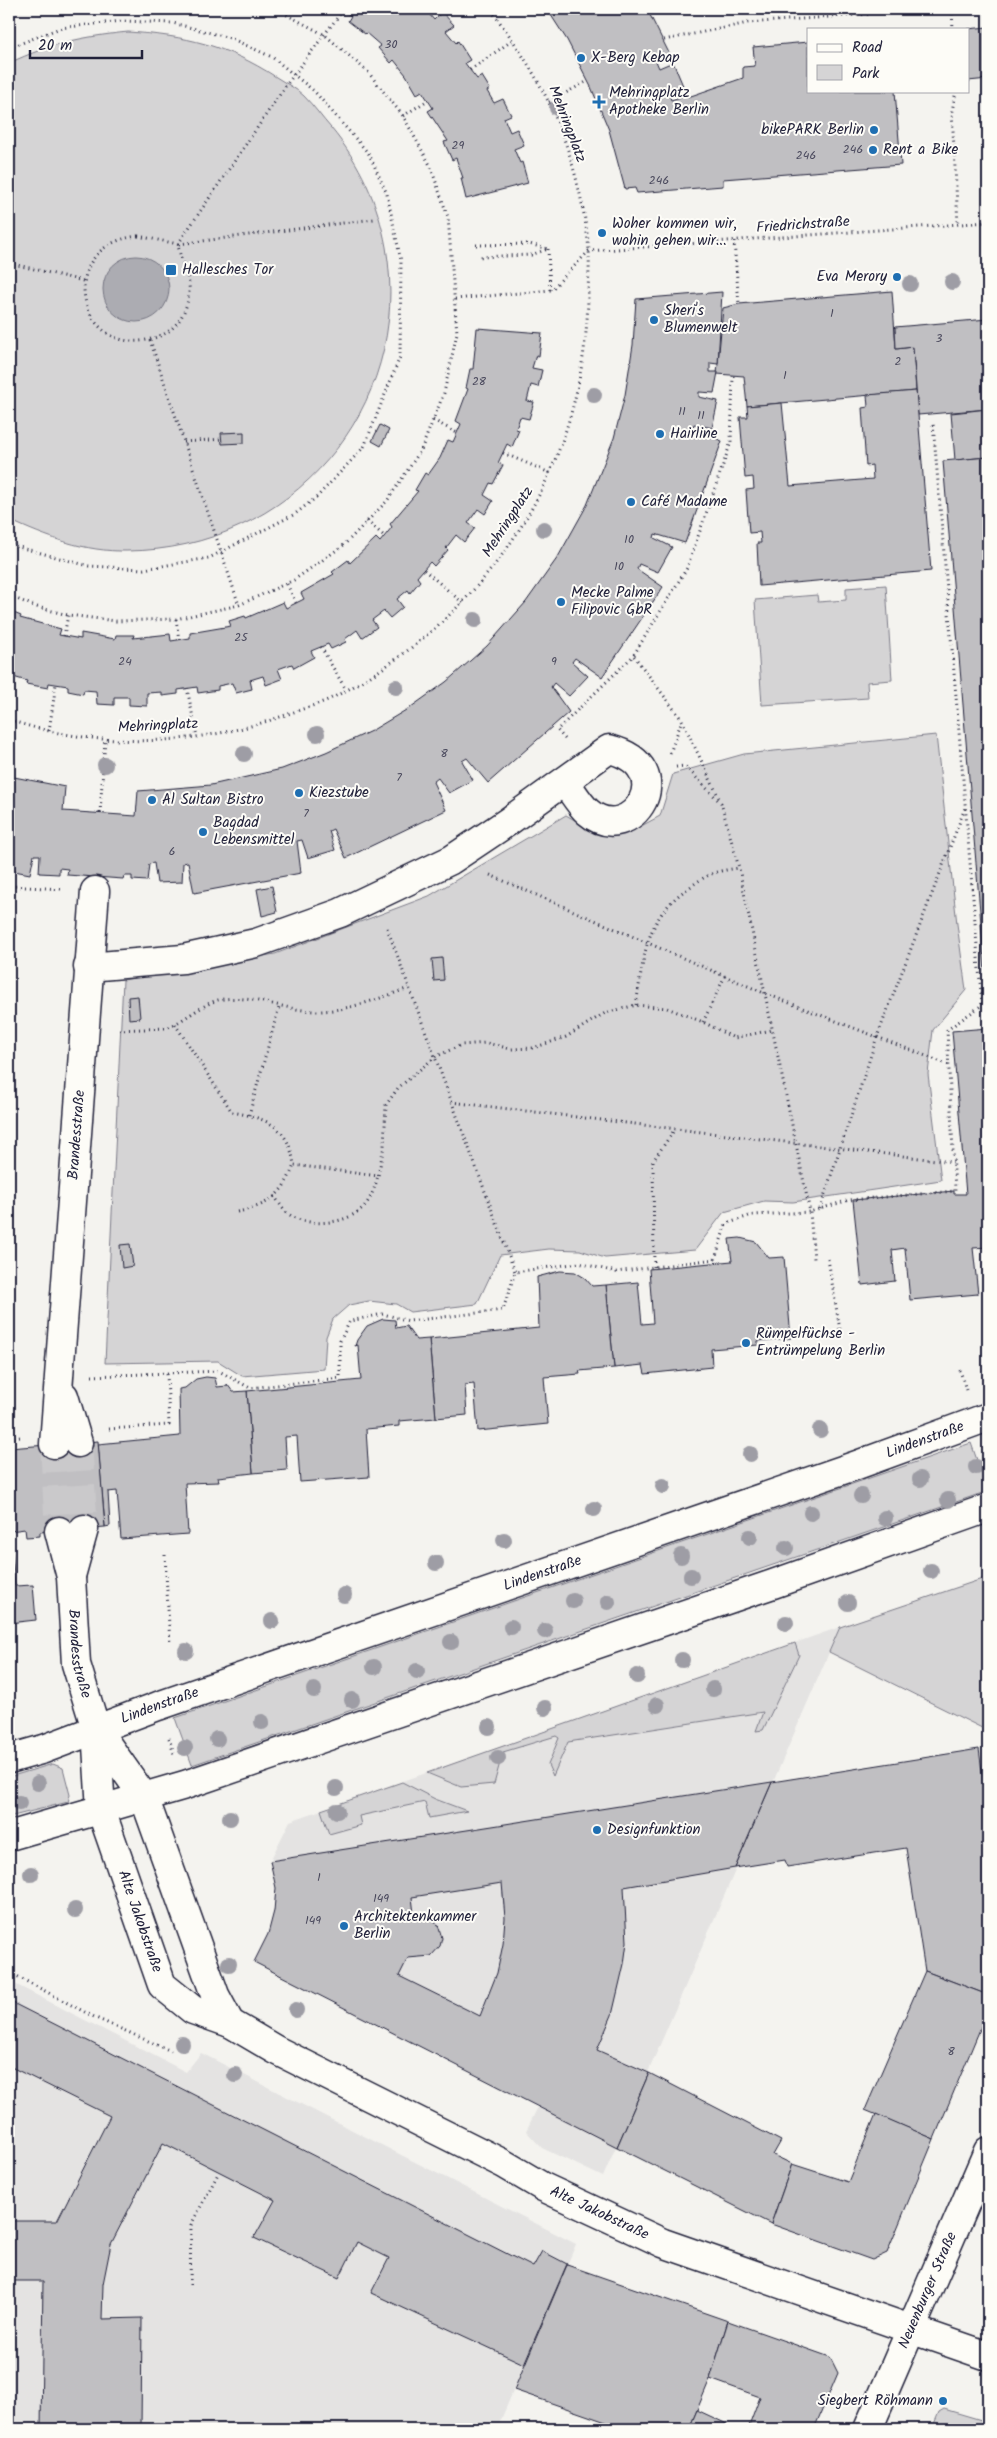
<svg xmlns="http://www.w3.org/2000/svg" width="997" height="2438" font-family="Kalam,sans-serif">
<rect width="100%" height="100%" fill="#f4f3ef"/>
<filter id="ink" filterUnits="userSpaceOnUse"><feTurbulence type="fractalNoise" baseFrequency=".02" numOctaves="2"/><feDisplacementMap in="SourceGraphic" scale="10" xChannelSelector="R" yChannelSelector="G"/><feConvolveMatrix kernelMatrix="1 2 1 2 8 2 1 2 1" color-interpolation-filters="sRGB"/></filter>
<g filter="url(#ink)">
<!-- built -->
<g fill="#e4e3e2">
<path d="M840 1627 603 2177 542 2148 526 2131 538 2107 254 1962 268 1934 274 1911 276 1888 270 1861 290 1821Z"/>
<path d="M9 1981 186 2072 201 2053 576 2244 497 2429H9Z"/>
</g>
<!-- green -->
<g fill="#d5d4d5" stroke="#7c7b88">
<path d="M128 32C187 36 226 45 276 77 285 83 296 88 304 96 314 106 322 118 331 128 360 163 378 203 386 247 414 409 290 550 127 551 85 552 46 537 9 520V63C53 43 80 37 128 32Z"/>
<path d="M886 585 892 680 867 682 868 698 762 705 755 600 817 595 818 602 846 600V588Z"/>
<path d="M936 735 957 924 966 990 933 1030 928 1074 941 1180 793 1202 764 1201 724 1212 695 1250 605 1258 580 1250 549 1249 500 1255 477 1304 410 1312 396 1304 369 1301 349 1305 333 1319 326 1337 324 1369 242 1376 218 1361 105 1363 123 980 275 954 429 896 566 815 592 830 628 833 660 816 673 774 744 754Z"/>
<path d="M971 1443 988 1491 192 1765 175 1718Z"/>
<path d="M988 1577V1731L829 1652 840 1627Z"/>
<path d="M795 1643 799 1655 763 1730 756 1731 763 1712 568 1742 553 1776 548 1765 559 1738 556 1736 503 1752 494 1784 461 1787 427 1773Z"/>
<path d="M53 1764 63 1768 70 1795 68 1802 9 1817V1777Z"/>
<path d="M402 1782 435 1799 467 1811 429 1818 425 1802 359 1816 361 1825 329 1834 321 1810Z"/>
<path d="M944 2409 988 2422V2429H932L939 2412Z"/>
</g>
<!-- water -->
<circle fill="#acacb2" stroke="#757582" cx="136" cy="289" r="33"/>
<!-- building -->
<g fill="#c0bfc2" stroke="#22223b" fill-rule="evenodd">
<path d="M341 9H425L434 20 442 12 454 25 446 31 456 43 458 41 470 60 465 63 470 70 477 79 482 76 490 89 487 91 494 103 503 99 511 115 504 118 510 132 517 129 524 145 514 149 520 163 522 162 528 183 466 199 461 178H463L456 158 452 160 444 142 448 141 428 111 433 108 422 91 417 94 406 75 394 60 391 63 378 48 381 46 366 33 365 34 348 21 351 16Z"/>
<path d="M547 9H647L670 55 656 61 659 68 673 62 684 88 669 94 671 100 686 95 688 97 743 78V67L755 66 753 47 808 42V91H895L901 165 723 179V186L637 193 635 188 625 189 609 130 591 87 567 40Z"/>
<path d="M988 27V79L968 81 967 29Z"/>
<path d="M892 291 896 349 913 347 916 391 747 406 744 376 717 374 723 308 739 304Z"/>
<path d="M722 292 718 364 710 363V372H718L714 393 699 392V397L718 401 712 428 694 424 692 429 722 441 685 543 655 534 654 538 672 547 658 572 639 564 637 569 663 587 602 677 575 658 572 662 588 676 569 696 554 683 551 687 569 712 488 783 467 758 462 761 473 780 449 793 438 778 433 782 446 810 346 858 333 829 329 831 335 850 308 858 302 840 297 841 301 873 194 893 188 862 183 863 182 882 157 883 154 863 149 864 147 881 132 880V876H124L123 879 67 875 68 869 59 868V874L39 873 40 855H34L30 874 9 870V776L65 787 63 811 136 816 138 791 211 785 282 769 326 752 371 731 411 707 446 682 487 646 526 602 558 557 587 505 614 438 625 395 633 345 636 299Z"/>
<path d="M988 319V409L918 415 913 347 896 349 895 327Z"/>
<path d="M477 328 542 333 539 356 536 355 532 368 542 370 538 387 531 385 527 401 534 402 529 419 520 417 516 429 519 430 512 447 507 444 498 463 503 465 493 484 490 483 484 495 493 501 485 514 478 509 468 523 475 528 464 542 456 535 446 548 448 550 434 566 430 562 417 577 420 581 410 593 408 590 397 599 403 607 390 618 384 611 372 620 377 627 362 638 357 630 345 639 346 642 331 649 328 644 311 651 314 657 294 668 292 664 278 669 282 679 266 685 263 676 250 680 252 689 236 693 232 683 218 686V690L198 693 197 687 178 690V694L162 696V692L147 693V706L129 705V697H114V705L97 704 96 691 84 690 83 694 68 691V686L49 683 48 688 26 684 27 681 13 677 9 686V611L21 616 20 618 61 629 59 635 81 639V633L115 639 116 635H134L133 638 170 634 171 641 190 638V633L231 626 229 621 245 616 246 618 283 602 286 608 304 599 301 593 334 574 332 572 348 560 350 563 376 538 380 542 392 527 390 524 418 491 415 490 425 473 428 475 440 458 448 440 453 442 461 424 456 421 468 389 466 388 470 369H473Z"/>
<path d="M916 391 931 571 759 586 757 543H761L760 532 749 533 746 490 754 489 753 477 745 478 740 417H748L747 406 782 403 790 486 873 479 872 465 866 466 862 408 868 407 867 395Z"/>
<path d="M988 409V457L955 460 951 413Z"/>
<path d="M380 425 389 430 381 446 372 441Z"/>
<path d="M244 432V443L222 444 221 433Z"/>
<path d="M988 457V1009L943 461Z"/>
<path d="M9 870H13L9 891Z"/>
<path d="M272 886 277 912 262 916 257 889Z"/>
<path d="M442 958 444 980 434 981 432 959Z"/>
<path d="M138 996 140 1018 129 1019 128 997Z"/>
<path d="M9 1006 14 1061H9Z"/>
<path d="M988 1028V1247L973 1248 978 1294 910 1300 905 1248 892 1250 895 1281 862 1285 853 1200 954 1191V1194H966L952 1031Z"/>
<path d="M740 1238 756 1242 769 1258 784 1257 791 1338 758 1341V1345L711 1349 712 1367 645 1374 643 1365 614 1368 606 1285 638 1282 642 1324 653 1323 649 1269 732 1261 729 1239Z"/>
<path d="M130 1244 133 1266 122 1268 120 1245Z"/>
<path d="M560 1271 575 1272 585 1278 592 1286 606 1285 614 1368 579 1371 580 1374 544 1377 548 1424 478 1431 474 1384 465 1385 467 1415 436 1418 429 1339 539 1328 537 1277Z"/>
<path d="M383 1319 395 1320 396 1328 406 1326 416 1340 429 1339 436 1418 399 1421V1426L366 1429 369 1477 300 1482 297 1436 285 1437 287 1470 253 1473 247 1391 361 1380 358 1345 355 1346 357 1340 367 1326Z"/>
<path d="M206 1377 215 1378 217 1387 227 1386V1384L233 1392 247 1391 253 1473 218 1477 219 1482 185 1483 188 1534 121 1539 117 1491 108 1492 110 1526 105 1527 98 1444 180 1436 179 1389 185 1388 196 1379Z"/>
<path d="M98 1441 105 1527 40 1532V1536L26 1537 25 1529 10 1531 15 1586 33 1585 36 1620 9 1623V1448Z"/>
<path d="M979 1749 988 1815V1995L925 1971 906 1848 787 1867 785 1860 735 1868 772 1782Z"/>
<path d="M772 1782 735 1868 624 1887 627 1942 624 1964 612 2015 597 2050 649 2073 617 2147 254 1962 268 1934 274 1911 276 1888 270 1861ZM502 1883 505 1918 503 1944 497 1973 480 2016 399 1976 408 1958 431 1956 440 1946 442 1938 438 1925 433 1919 428 1916 414 1914 412 1897Z"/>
<path d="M925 1971 988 1995V2010L934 2139 865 2110Z"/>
<path d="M9 2001 533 2267 542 2251 567 2264 524 2364 371 2293 389 2258 357 2242 339 2278 254 2238 275 2200 163 2143 111 2244 103 2284 102 2319 142 2318 141 2429H41L43 2281H9V2221H57L110 2116 9 2066Z"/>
<path d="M649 2073 781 2141 773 2155 792 2164 771 2224 617 2147Z"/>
<path d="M876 2114 934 2139 887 2253 872 2260 771 2224 792 2164 848 2182Z"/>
<path d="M567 2265 728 2321 710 2379 689 2429H626L514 2390Z"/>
<path d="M728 2321 830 2357 838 2373 814 2429H748L760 2397 710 2379Z"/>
<path d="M697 2410 727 2424 725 2429H689Z"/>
</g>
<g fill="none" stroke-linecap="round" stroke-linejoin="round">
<!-- minor-tunnel -->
<g stroke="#cac9cb" stroke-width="28" stroke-dasharray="28 14" stroke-linecap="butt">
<path d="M78 1443 84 1529"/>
<path d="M54 1444 59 1531"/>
</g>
<!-- minor casing -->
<g stroke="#22223b" stroke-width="31">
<g id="minor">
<path d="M88 967 183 959 256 943 340 913 451 860 509 821 609 749C683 767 631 849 588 812 579 804 572 791 565 782"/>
<path d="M64 1396 78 1443"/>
<path id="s1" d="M54 1444 95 891"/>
<path id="s2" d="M59 1531 71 1577 76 1664 96 1729"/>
<path d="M71 1576 84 1529"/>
<path d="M144 1797 215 1995 230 2023"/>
<path id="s3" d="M101 1810 162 1985 193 2010 230 2023 276 2050 504 2164 543 2187 663 2243 988 2356"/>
<path id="s4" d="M868 2429 988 2151"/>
</g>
</g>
<!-- major casing -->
<g stroke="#22223b" stroke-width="31">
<g id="major">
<path d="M96 1729 144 1797"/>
<path d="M96 1729 101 1810"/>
<path id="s5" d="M9 1759 44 1749 158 1706 857 1465 988 1417"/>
<path d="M9 1836 185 1785 773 1584 988 1508"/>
</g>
</g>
<!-- path -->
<g stroke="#22223b" stroke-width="3" stroke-dasharray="1 4" stroke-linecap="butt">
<path d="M952 9 953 29"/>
<path d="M664 40 748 23 870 14"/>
<path d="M9 48 60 28 122 21 173 23 230 38 272 57 314 91 369 154 387 194 401 261 400 357 364 447 317 497 295 514 209 558 144 569 89 566 15 546 9 542"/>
<path d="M470 70 513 40"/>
<path d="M956 91 952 111 958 224"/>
<path d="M549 102 588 81"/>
<path d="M403 116 428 100"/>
<path d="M138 236 178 244C180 261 191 276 189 292 188 309 178 328 162 335 82 370 47 246 138 236Z"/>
<path d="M734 241 739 304"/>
<path d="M178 244 287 84 343 10"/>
<path d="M179 244 374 219"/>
<path d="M476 245 529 244 548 249 531 255 477 257"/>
<path d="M548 249 550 290"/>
<path d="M9 263 83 281"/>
<path d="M455 299 551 290 589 251 988 222"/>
<path d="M150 340 239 605"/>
<path d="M433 420 457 433"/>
<path d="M184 442 222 439"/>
<path d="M503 453 550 473"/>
<path d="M367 521 384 536"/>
<path d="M424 570 463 603"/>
<path d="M287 584 296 603"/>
<path d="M9 596 37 607 68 615 116 621 176 619 239 605 294 580 344 545 387 501 421 450 444 393 457 333 448 217 430 165 403 116 368 72 325 35 276 9"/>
<path d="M176 619 179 640"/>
<path d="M64 636 68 615"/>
<path d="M321 647 346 690"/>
<path d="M634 656 682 720 720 800"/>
<path d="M187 688 197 737"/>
<path d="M9 720C100 750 201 747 291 713 305 708 320 704 334 697 488 617 585 471 588 296 588 281 590 265 589 250 584 200 570 146 548 101 532 68 512 38 490 9"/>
<path d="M49 731 56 684"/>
<path d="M565 739 557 730 633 656 687 568 731 442 733 375"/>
<path d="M670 753 682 720"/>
<path d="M676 767 685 766 721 803 739 868 810 1212 814 1259"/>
<path d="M100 813 105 740"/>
<path d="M490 875 764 993 949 1065"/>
<path d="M10 886 61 889"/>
<path d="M387 928 515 1272"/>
<path d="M409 988C380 998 351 1010 320 1011 287 1012 251 993 218 1000 206 1003 186 1018 175 1024L232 1112C266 1118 289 1126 294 1165L378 1176 384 1146 386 1105 398 1088 435 1057 461 1045 487 1043 511 1049 533 1048 566 1037 605 1013 636 1005 667 1008 703 1022 734 1038 772 1030"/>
<path d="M636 1005C644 958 644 919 687 889 710 873 711 872 739 868"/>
<path d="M703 1022 725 976"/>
<path d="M119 1030 166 1028 175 1024"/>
<path d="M451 1102 953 1162"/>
<path d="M249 1115 279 1007"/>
<path d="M274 1196C278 1201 282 1208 286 1212 304 1228 343 1225 360 1210 370 1203 375 1187 378 1176"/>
<path d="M820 1209 877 1037 965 808"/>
<path d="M237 1212C267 1206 283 1196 294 1165"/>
<path d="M828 1259 841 1336"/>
<path d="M654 1267 653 1161 675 1129"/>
<path d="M960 1370 966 1390"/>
<path d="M92 1376 219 1371 250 1388 340 1378V1341L350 1321 383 1314 409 1321 503 1310 515 1272 579 1263 616 1272 715 1259 726 1224 752 1215 810 1212 849 1200 955 1191 947 1030 982 1005 933 423"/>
<path d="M109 1429 169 1425 167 1373"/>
<path d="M9 1438 21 1437"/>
<path d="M165 1555 170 1644"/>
<path d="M169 1738 174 1754"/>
<path d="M9 1972 96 2018 171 2051"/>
<path d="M190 2285 191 2225 219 2172"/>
</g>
<!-- minor -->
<use href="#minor" stroke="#fdfcf7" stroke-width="28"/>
<!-- major -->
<use href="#major" stroke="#fdfcf7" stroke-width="28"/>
</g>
<!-- trees -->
<g fill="#9e9da5">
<circle cx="557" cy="108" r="8"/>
<circle cx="952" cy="282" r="8"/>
<circle cx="910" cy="284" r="8"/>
<circle cx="594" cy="395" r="8"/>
<circle cx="544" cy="529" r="8"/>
<circle cx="475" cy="620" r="8"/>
<circle cx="396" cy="687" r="8"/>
<circle cx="317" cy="734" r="8"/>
<circle cx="244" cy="754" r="8"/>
<circle cx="105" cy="765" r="8"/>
<circle cx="820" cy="1430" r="8"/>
<circle cx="750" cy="1454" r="8"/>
<circle cx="976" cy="1467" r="8"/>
<circle cx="920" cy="1479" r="8"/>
<circle cx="663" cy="1486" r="8"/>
<circle cx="861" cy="1496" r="8"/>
<circle cx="948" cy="1500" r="8"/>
<circle cx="594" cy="1509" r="8"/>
<circle cx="811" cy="1513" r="8"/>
<circle cx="885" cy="1518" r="8"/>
<circle cx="750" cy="1537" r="8"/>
<circle cx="504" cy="1540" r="8"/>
<circle cx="786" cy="1548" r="8"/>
<circle cx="681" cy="1556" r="8"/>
<circle cx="436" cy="1563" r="8"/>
<circle cx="931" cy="1571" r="8"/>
<circle cx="691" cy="1576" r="8"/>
<circle cx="344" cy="1595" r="8"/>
<circle cx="573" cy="1601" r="8"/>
<circle cx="608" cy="1602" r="8"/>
<circle cx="848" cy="1603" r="8"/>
<circle cx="272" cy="1621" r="8"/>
<circle cx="786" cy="1623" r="8"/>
<circle cx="511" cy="1627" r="8"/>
<circle cx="545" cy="1631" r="8"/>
<circle cx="451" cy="1642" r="8"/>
<circle cx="186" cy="1651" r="8"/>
<circle cx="682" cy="1660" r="8"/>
<circle cx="374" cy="1667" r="8"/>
<circle cx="417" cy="1671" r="8"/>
<circle cx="637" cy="1676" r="8"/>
<circle cx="713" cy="1689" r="8"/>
<circle cx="314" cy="1690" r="8"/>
<circle cx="352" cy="1700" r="8"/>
<circle cx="657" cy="1705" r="8"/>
<circle cx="545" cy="1708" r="8"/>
<circle cx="262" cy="1722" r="8"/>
<circle cx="489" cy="1727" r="8"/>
<circle cx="217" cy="1739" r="8"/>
<circle cx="185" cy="1748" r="8"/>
<circle cx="498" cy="1758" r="8"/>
<circle cx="38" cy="1783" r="8"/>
<circle cx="336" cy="1788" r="8"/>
<circle cx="19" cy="1803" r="8"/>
<circle cx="337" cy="1811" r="8"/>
<circle cx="230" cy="1818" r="8"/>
<circle cx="31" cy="1874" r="8"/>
<circle cx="75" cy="1910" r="8"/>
<circle cx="229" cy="1964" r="8"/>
<circle cx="296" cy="2010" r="8"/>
<circle cx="182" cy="2044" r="8"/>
<circle cx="235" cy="2075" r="8"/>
</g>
</g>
<!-- markers -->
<g fill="#1f6fb2" stroke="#fdfcf7" stroke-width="2">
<circle cx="581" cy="58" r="5"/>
<path d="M596.5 94.5h5v5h5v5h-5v5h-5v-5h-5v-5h5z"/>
<circle cx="874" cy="130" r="5"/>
<circle cx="873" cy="150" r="5"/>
<circle cx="602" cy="233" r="5"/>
<rect x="165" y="264" width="12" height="12" rx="2.5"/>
<circle cx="897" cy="277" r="5"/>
<circle cx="654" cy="320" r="5"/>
<circle cx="660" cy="434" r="5"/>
<circle cx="631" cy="502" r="5"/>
<circle cx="561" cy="602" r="5"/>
<circle cx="299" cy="793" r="5"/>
<circle cx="152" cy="800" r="5"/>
<circle cx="203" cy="832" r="5"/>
<circle cx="746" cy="1343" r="5"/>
<circle cx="597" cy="1830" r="5"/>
<circle cx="344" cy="1926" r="5"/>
<circle cx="943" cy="2401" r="5"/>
</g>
<g text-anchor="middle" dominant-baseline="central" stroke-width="4" stroke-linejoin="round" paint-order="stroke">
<!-- number labels -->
<g font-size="12" fill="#4a495d">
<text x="391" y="44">30</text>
<text x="458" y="145">29</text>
<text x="853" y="149">246</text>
<text x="806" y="155">246</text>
<text x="659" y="180">246</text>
<text x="832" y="313">1</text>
<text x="939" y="338">3</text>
<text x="898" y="361">2</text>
<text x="785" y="375">1</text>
<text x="479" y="381">28</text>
<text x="682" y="411">11</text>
<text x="701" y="415">11</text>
<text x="629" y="539">10</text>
<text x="619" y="566">10</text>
<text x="241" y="637">25</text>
<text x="125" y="661">24</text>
<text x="554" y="661">9</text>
<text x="444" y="753">8</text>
<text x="399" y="777">7</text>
<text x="306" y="813">7</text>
<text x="172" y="851">6</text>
<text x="319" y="1877">1</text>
<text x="381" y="1898">149</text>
<text x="313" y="1920">149</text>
<text x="951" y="2051">8</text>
</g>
<!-- poi labels -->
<g font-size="15" fill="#22223b" stroke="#fdfcf7" text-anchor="start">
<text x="591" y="58">X-Berg Kebap</text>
<text x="609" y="93">Mehringplatz<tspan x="609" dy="17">Apotheke Berlin</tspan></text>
<text x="864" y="130" text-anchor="end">bikePARK Berlin</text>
<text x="883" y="150">Rent a Bike</text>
<text x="612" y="224">Woher kommen wir,<tspan x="612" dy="17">wohin gehen wir...</tspan></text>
<text x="182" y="270">Hallesches Tor</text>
<text x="887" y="277" text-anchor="end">Eva Merory</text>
<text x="664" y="311">Sheri's<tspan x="664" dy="17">Blumenwelt</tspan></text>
<text x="670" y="434">Hairline</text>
<text x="641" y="502">Café Madame</text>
<text x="571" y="593">Mecke Palme<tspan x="571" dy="17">Filipovic GbR</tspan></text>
<text x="309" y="793">Kiezstube</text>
<text x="162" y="800">Al Sultan Bistro</text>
<text x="213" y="823">Bagdad<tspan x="213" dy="17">Lebensmittel</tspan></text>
<text x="756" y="1334">Rümpelfüchse -<tspan x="756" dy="17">Entrümpelung Berlin</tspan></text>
<text x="607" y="1830">Designfunktion</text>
<text x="354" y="1917">Architektenkammer<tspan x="354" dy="17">Berlin</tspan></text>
<text x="933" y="2401" text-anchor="end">Siegbert Röhmann</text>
</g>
<!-- street labels -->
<g font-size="15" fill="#22223b" stroke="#fdfcf7">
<text transform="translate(567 124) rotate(69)">Mehringplatz</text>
<text transform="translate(803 225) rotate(-4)">Friedrichstraße</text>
<text transform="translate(508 522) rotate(-57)">Mehringplatz</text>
<text transform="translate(158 726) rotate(-3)">Mehringplatz</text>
<text stroke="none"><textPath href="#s1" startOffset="310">Brandesstraße</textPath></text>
<text stroke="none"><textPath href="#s5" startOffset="970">Lindenstraße</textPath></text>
<text stroke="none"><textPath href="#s5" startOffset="565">Lindenstraße</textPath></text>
<text stroke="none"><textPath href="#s2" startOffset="125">Brandesstraße</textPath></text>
<text stroke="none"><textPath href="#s5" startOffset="160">Lindenstraße</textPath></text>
<text stroke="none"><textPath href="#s3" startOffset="118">Alte Jakobstraße</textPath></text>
<text stroke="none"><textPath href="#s3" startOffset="680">Alte Jakobstraße</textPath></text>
<text stroke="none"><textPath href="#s4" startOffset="151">Neuenburger Straße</textPath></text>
</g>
</g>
<!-- margin -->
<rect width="997" height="2438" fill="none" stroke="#fdfcf7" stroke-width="30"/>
<rect x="15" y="15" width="967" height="2408" fill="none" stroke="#22223b" stroke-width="2" filter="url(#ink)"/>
<!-- legend -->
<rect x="807" y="28" width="162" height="65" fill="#fdfcf7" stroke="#a5a5ac"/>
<rect x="817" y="44" width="25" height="8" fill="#fdfcf7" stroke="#a5a5ac"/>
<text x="852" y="52" font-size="15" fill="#22223b">Road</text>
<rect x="817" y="65" width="25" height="15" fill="#d5d4d5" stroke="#a5a5ac"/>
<text x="852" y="78" font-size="15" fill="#22223b">Park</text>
<!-- scale -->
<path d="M30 50v8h112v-8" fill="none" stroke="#22223b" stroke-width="2.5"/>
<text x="38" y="50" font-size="15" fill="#22223b" stroke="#fdfcf7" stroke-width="4" paint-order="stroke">20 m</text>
</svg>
